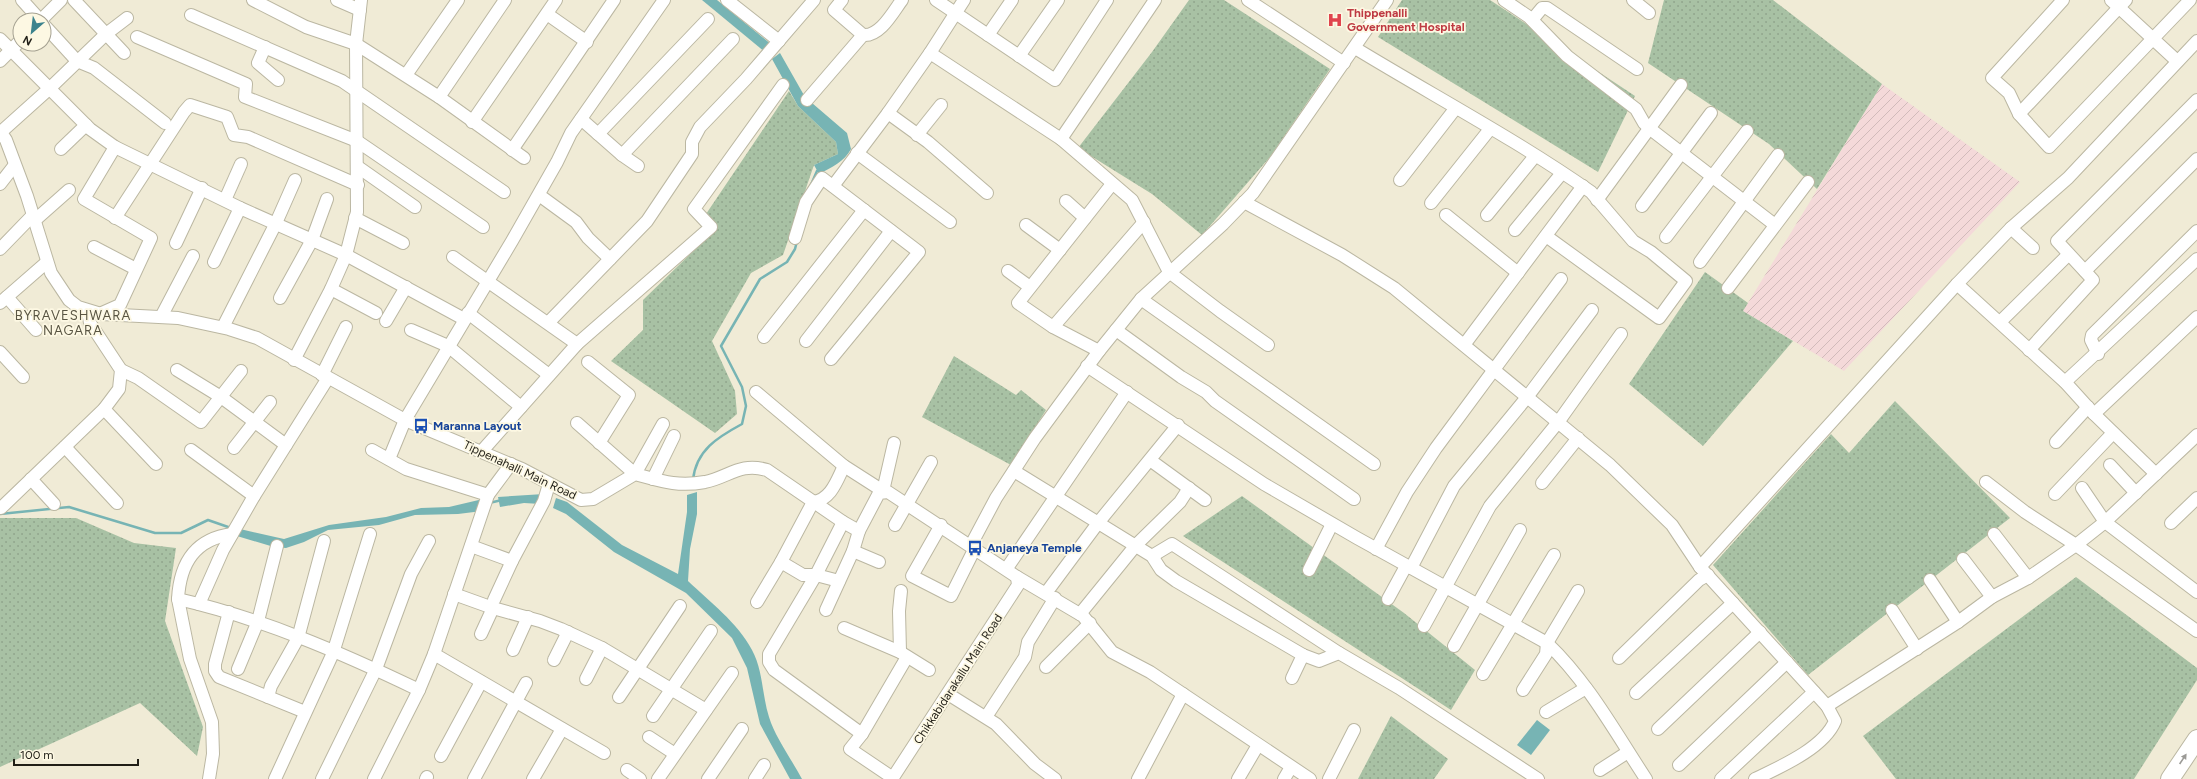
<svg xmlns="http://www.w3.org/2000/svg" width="2197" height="779" font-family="Figtree,sans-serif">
<defs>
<pattern id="industrial-furrows" width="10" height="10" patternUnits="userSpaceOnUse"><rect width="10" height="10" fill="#f4d9d9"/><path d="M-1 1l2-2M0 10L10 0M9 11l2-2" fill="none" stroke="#d1baba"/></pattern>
<pattern id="grass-dots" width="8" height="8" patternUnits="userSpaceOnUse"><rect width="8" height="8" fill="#a8c1a4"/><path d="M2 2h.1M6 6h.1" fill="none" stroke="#90a58c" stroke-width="1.8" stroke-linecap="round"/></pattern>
</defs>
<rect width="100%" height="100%" fill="#f0ebd6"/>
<!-- industrial -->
<path fill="url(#industrial-furrows)" d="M1882 84 2020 182 1844 371 1743 311Z"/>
<!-- grass -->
<g fill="url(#grass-dots)">
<path d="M1189 0H1224L1330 69 1270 157 1202 235 1152 194 1078 148 1152 52Z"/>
<path d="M1402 0H1490L1635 96 1598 172 1378 37Z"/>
<path d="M1664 0H1773L1882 84 1817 189 1769 144 1648 63Z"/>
<path d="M789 91 798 106 836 142 838 154 814 165 783 255 751 273 712 341 735 391 737 414 715 433 611 361 643 330V300L716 229 706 214Z"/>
<path d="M1705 272 1748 303 1743 311 1793 341 1703 446 1629 384Z"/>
<path d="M954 356 1016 395 1021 390 1046 410 1011 465 922 417Z"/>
<path d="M1895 401 2010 518 1808 675 1713 565 1831 434 1849 453Z"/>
<path d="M1242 496 1404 613 1475 670 1451 710 1183 536Z"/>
<path d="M0 518H76L134 543 176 548 165 621 203 727 197 756 140 703 0 767Z"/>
<path d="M2076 577 2197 668V680L2134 779H1896L1863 736Z"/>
<path d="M1391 716 1448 759 1434 779H1358Z"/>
</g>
<!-- water -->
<g fill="#77b4b4">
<path d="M702 0H717L772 45 765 52Z"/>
<path d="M780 53 805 97 847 133 851 149C844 162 832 167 819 174L814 165 838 154 836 142 798 106 772 59Z"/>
<path d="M697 492V514L690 549 688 581C710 602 737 622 752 650 763 670 762 695 769 717 775 737 792 760 802 779H790L760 724 747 668 732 638 686 593 614 552 566 514 553 508 556 498 567 502 622 545 678 574 687 512V495Z"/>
<path d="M544 494 541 504 524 503 500 507 498 497Z"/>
<path d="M483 499 482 511 458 514 415 515 379 525 328 530 304 542 286 548 274 547 237 536 240 529 284 539 329 525 386 517 421 508 449 507Z"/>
<path d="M1537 720 1550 730 1531 755 1517 745Z"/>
</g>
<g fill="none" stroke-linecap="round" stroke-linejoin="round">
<!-- stream -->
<g stroke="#77b4b4" stroke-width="2.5">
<path d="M810 187 817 171 820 170"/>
<path d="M693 480C696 450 718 437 742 424L746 406 742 387 721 346 760 279 787 262 795 249 797 241"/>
<path d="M489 503 502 500"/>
<path d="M0 514 69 507 155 533H181L208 520 231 528"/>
</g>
<!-- minor casing -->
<g stroke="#bbb7a2" stroke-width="14">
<g id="minor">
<path d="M22 0 40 20"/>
<path d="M74 0 124 53"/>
<path d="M253 0 306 27 356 44 439 97 524 158"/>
<path d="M337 0 360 10"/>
<path d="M727 0 779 41"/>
<path d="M842 0 834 10 863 35C880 37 893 12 902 0"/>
<path d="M936 0 1055 80 1107 0"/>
<path d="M1248 0 1344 63"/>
<path d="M1504 0 1529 17 1567 56 1636 109 1644 123 1649 128 1775 225"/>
<path d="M1633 0 1649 13"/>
<path d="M2111 0 2177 61"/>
<path d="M2126 0 2019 114 2049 147 2190 0"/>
<path d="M547 14 587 42"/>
<path d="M191 15 342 81 504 192"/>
<path d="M41 20 61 0"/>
<path d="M1532 20 1542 8H1547L1637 69"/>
<path d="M44 25 77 61 94 68 165 123"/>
<path d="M988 35 1012 0"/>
<path d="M137 37 246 84 245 97 357 141 483 227"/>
<path d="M0 39 90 129 115 147 240 208 346 255 464 319"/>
<path d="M265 47 258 63 278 80"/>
<path d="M1355 48C1432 95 1517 140 1591 192L1633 241 1651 252 1686 281 1659 318 1546 236"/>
<path d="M930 53 1061 139 1132 200 1169 272 1220 311 1268 345"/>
<path d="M1019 56 1058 0"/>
<path d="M0 61 20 41"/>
<path d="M406 75 458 0"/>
<path d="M439 97 505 0"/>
<path d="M807 100 863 35"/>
<path d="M888 113 928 142 987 193"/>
<path d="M2019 114 2009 93 1992 78 2063 0"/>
<path d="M581 119 622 155 638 166"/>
<path d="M472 122 556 0"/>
<path d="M0 131 6 140 27 196 51 273 69 300 78 307 101 314 178 318 229 329 257 338 405 420 522 469 581 500 593 499 635 474C661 481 677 487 705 482 729 477 740 462 767 470L843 522 859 531 879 493 888 492 1017 577 1083 616 1112 652 1150 672 1310 779"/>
<path d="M1 132 50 88 106 34 127 18"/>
<path d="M598 134 708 19"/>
<path d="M917 135 941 105"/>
<path d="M1061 139 1155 0"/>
<path d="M61 149 86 125"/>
<path d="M512 150 614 0"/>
<path d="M857 153 950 222"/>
<path d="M622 155 733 39"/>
<path d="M358 167 415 207"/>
<path d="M1400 180 1455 109"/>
<path d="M0 184 14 166"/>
<path d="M833 186 888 113 930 53 964 0"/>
<path d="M539 195 576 222 588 238 610 259"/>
<path d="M225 200 241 164"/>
<path d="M1597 200 1681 85"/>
<path d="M1066 201 1085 218"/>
<path d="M1244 202 1342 255 1394 288 1610 465 1672 525 1700 567 1827 706 1835 721C1824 748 1780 767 1755 779"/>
<path d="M1431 203 1490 129"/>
<path d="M1642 206 1711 113"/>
<path d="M1446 215 1518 273"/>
<path d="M1487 215 1535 156"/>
<path d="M115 218 184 112 190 105 227 117 234 135 248 137 358 185"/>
<path d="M355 218 403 243"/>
<path d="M34 221 69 190"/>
<path d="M1026 225 1060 250"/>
<path d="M2011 228 2033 248"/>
<path d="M1515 230 1562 173"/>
<path d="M1666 237 1747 131"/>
<path d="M795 238 806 202 822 178 919 252 831 359"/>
<path d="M176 243 202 188"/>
<path d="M94 247 136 269"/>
<path d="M0 249 32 216"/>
<path d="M453 257 577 344"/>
<path d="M214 262 240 208"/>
<path d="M1700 262 1778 155"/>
<path d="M1008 271 1030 287"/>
<path d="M2085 271 2197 159"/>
<path d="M1957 284 2065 382 2094 414 2156 474"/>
<path d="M1728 288 1808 182"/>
<path d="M331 289 376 313"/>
<path d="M7 297 36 330"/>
<path d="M280 298 312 240 327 199"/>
<path d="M1141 299 1374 464"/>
<path d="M0 303 47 262"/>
<path d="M102 313 120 305 151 238 84 199 115 147"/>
<path d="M468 313 549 375"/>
<path d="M161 317 193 256"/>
<path d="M386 321 406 287"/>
<path d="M2000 322 2068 255"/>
<path d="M548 323 647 221 692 154V142L700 127 746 79 814 0"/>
<path d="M223 327 276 223 295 180"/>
<path d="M1053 327 1144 222"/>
<path d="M411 330 448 346 521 407"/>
<path d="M1116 330 1181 377 1206 392 1215 401 1354 499"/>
<path d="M764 337 864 210"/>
<path d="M806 341 891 231"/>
<path d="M1464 345 1583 186"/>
<path d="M2029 350 2093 280 2057 241 2197 100"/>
<path d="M1099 351 1053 327 1018 303 1112 184"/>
<path d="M0 352 23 377"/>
<path d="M2098 354 2091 340 2092 335 2197 231"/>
<path d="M294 360 331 289 346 255 357 212 356 44 361 0"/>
<path d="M588 362 629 395 599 443"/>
<path d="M1087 366 1264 484 1357 538 1547 643C1588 682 1615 732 1646 779"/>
<path d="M121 370 138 378 201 422 241 371"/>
<path d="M177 370 221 397 286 445"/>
<path d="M322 375 346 327"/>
<path d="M2065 382 2197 259"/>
<path d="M756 392 844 466 883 491 894 443"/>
<path d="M104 409 156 464"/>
<path d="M2094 414 2197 317"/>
<path d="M577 423 635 474 663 424"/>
<path d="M2056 442 2088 407"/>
<path d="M65 447 117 503"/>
<path d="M234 448 270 402"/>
<path d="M191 450 254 496"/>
<path d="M372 450 406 469 488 495 511 464"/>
<path d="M482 451 577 344 711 227 694 209 783 85"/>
<path d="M389 459 405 420 512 241 557 162 571 133 664 0"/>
<path d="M1150 460 1205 500"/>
<path d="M2110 465 2136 493"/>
<path d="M1014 471 1152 556 1161 570 1176 581 1303 655 1319 661 1339 653 1399 688 1538 779"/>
<path d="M31 479 54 504"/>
<path d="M653 479 674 436"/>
<path d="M1986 482 2025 512 2076 545 2197 631"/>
<path d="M1542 483 1578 438"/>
<path d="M2082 488 2105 522 2197 592"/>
<path d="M2055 494 2113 433"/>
<path d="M813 502C831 500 837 480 844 466"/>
<path d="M1 508 104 409 119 389 121 370 90 323 88 311"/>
<path d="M843 522 816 575 769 654V662L774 670 862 734"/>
<path d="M2171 523 2197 498"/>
<path d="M895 525 931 462"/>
<path d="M941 525 912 576 951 596 975 548"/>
<path d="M232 534C195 539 180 563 178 599 261 618 342 653 419 690"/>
<path d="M1994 534 2028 578"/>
<path d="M971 545 996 498 1035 438 1099 351 1141 299 1223 224 1253 193 1387 0"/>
<path d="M471 546 512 561 544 501 549 484"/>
<path d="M1376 549 1407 492 1436 448 1561 279"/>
<path d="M853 551 879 562"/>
<path d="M1152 556 1172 544 1339 653"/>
<path d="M1963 559 1992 597"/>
<path d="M781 562 803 575H816L839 581"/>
<path d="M1700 567 1957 284 2011 228 2068 178 2197 41"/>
<path d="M1007 568 1127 392"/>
<path d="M1411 568 1454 486 1528 396 1592 310"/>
<path d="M1309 570 1332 524"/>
<path d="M1930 580 1958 622"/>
<path d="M1046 593 1098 523 1178 425"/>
<path d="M454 594 493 608 540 621 561 629 602 648 706 710"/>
<path d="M178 599 190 659 212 722 213 754 209 779"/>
<path d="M1388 599 1406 566"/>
<path d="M494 600 512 561"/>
<path d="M757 602 781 562 813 502"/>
<path d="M199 604 223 550 254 496 328 378"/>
<path d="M826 610 853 551 859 531"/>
<path d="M1892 610 1917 649"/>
<path d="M229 612 215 664V671L219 677 305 712"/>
<path d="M1080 614 1136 545 1180 502 1189 488"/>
<path d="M1424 626 1490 506 1559 421 1621 334"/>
<path d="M844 628 900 652 929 670"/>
<path d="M481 634 493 608"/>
<path d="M1454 646 1520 530"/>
<path d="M513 650 528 617"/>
<path d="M900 652 899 611 901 591"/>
<path d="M434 654 604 753"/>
<path d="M1619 658 1699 580 1708 575"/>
<path d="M554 660 568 632"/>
<path d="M1046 667 1090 623"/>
<path d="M238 669 258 621 277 546"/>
<path d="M1483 674 1554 555"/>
<path d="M1292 678 1303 655"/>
<path d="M586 679 602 648"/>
<path d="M1523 690 1546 654 1547 643 1578 591"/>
<path d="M1636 693 1733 603"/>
<path d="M948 694 996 724 1035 764 1055 779"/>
<path d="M268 697 271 686 298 638 324 541"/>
<path d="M619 697 680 606"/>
<path d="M1827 706 1958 622 1992 597 2028 578 2076 545 2105 522 2197 435"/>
<path d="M1546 712 1586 688"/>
<path d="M653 716 711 631"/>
<path d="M986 717 1025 657 1028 642 1055 598"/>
<path d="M1658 729 1760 632"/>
<path d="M649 737 675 754"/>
<path d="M441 756 481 682"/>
<path d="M1679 765 1787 662"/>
<path d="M627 770 640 779"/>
<path d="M1600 770 1628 752"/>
<path d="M893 778 850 749 862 734 907 657"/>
<path d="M275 779 333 653 370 534"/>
<path d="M322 779 376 669 411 574 429 541"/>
<path d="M374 779 419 690 434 654 488 495"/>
<path d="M426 779 427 777"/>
<path d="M474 779 526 683"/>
<path d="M533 779 562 729"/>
<path d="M658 779 732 673"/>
<path d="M708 779 742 729"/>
<path d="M755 779 764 765"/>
<path d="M892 779 1018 585 1017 577"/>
<path d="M1138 779 1183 694"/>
<path d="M1238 779 1258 745"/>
<path d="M1284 779 1291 767"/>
<path d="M1329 779 1354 730"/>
<path d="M1721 779 1814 692"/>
</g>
</g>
<!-- highway casing -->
<g stroke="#bbb7a2" stroke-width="20">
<path id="highway" d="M2170 779 2197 739"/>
</g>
<!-- minor -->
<use href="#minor" stroke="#fff" stroke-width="12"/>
<!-- highway -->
<use href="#highway" stroke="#fff" stroke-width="18"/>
</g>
<!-- one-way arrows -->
<defs><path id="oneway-solid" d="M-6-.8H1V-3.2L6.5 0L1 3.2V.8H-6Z"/></defs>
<use fill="#9b9a96" href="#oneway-solid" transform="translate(2183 759) rotate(-56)"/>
<!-- icons -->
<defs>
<g id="hospital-bare" transform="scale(1.2)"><path d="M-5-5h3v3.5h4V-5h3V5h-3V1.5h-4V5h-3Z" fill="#e0444e" stroke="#fdf8e3" stroke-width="2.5" paint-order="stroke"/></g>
<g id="bus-bare" transform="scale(1.2)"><path d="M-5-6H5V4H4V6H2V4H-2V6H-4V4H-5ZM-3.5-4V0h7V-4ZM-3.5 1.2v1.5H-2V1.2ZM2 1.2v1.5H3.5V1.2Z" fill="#1a4fb4" stroke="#fdf8e3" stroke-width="2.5" paint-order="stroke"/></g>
</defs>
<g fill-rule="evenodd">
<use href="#hospital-bare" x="1335" y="20"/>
<use href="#bus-bare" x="421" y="426"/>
<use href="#bus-bare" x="975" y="548"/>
</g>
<g text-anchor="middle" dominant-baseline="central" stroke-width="3.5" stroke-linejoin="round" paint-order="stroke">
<!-- health labels -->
<g font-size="12" font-weight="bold" fill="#be3a42" stroke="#fdf8e3" text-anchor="start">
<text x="1347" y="13">Thippenalli<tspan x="1347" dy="14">Government Hospital</tspan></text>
</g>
<!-- transit labels -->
<g font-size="12" font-weight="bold" fill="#164399" stroke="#fdf8e3" text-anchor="start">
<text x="433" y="426">Maranna Layout</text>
<text x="987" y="548">Anjaneya Temple</text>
</g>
<!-- street labels -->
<g font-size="12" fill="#201e16" stroke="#fdf8e3">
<text transform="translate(520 470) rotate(25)">Tippenahalli Main Road</text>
<text transform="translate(958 679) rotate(-57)">Chikkabidarakallu Main Road</text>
</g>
<!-- neighbourhood labels -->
<g font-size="13" letter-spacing="1" fill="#595543" stroke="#fdf8e3">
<text x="73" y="315">BYRAVESHWARA<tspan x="73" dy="15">NAGARA</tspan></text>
</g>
</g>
<!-- north arrow -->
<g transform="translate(32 32) rotate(208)"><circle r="19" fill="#fdf8e3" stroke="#a5a191"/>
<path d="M0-3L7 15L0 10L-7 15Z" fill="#3c838d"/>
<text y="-6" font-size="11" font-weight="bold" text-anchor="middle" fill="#201e16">N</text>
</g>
<!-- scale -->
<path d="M14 759v6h124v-6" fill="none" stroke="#201e16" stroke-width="2"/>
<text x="20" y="759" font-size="12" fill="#201e16" stroke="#fdf8e3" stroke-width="3" paint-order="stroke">100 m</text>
</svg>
